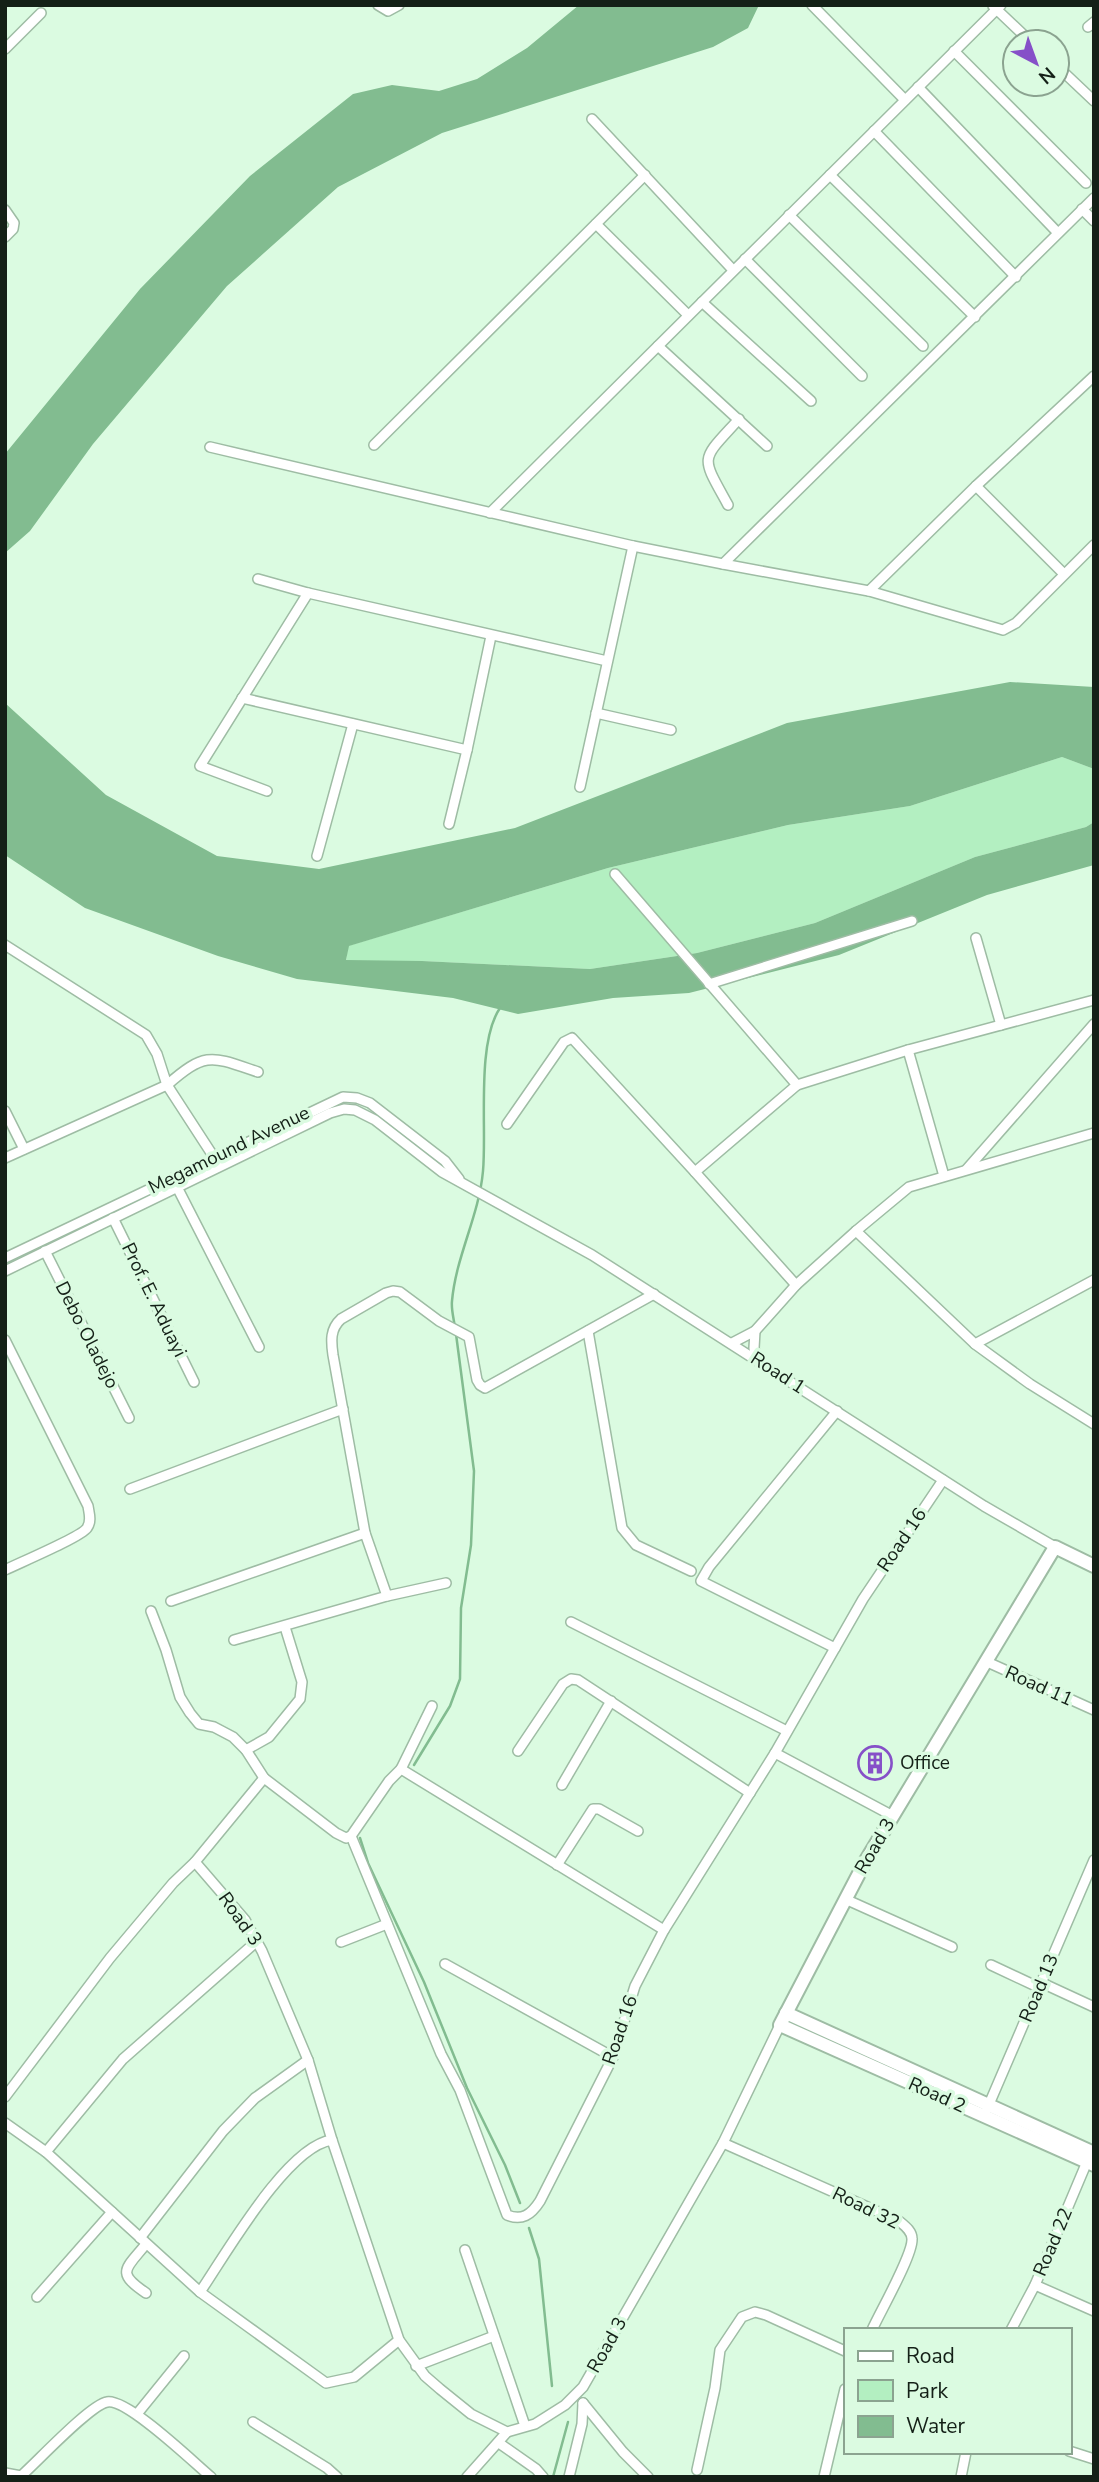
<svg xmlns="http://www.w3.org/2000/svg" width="1099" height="2482" font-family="'Nunito Sans',sans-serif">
<rect width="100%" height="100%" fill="#dbfbe1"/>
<!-- green -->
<path fill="#b3efc1" d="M1062 757 1094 769V822L1086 827 975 857 815 923 697 953 590 969 422 961H346L348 946 608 868 788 825 910 806Z"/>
<!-- water -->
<g fill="#82bc90">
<path d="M579 5H759L748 28 713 47 442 133 338 187 227 286 93 444 30 531 5 553V454L140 289 250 176 353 94 392 85 439 91 477 79 527 48Z"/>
<path d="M1010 682 1094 687V769L1062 757 910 806 788 825 608 868 349 946 346 960 422 961 590 969 697 953 815 923 975 857 1086 827 1094 822V865L987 895 839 955 689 993 613 998 518 1014 453 998 297 979 218 956 85 908 5 855V703L106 795 217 856 319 869 515 828 787 723Z"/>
</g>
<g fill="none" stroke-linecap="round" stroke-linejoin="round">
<!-- stream -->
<g stroke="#82bc90" stroke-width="2.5">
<path d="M455 1328C454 1319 451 1310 452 1301 456 1256 479 1216 483 1171 487 1129 476 1043 500 1008"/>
<path d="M414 1765 450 1706 460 1679 461 1608 471 1545 474 1471 456 1334"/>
<path d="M360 1838 368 1863 424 1982 467 2088 505 2165 520 2203"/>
<path d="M529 2228 539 2259 552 2386"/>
<path d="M553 2477 568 2422"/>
</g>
<!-- street casing -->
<g stroke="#9ebca4" stroke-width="12">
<g id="street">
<path d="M378 5 388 11 399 5"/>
<path d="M812 5 905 100"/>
<path d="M993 6 1031 42"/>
<path d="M1088 27 1094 22"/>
<path d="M5 49 41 13"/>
<path d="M954 51 1086 183"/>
<path d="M1057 66 1094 101"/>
<path d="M918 87 1058 233"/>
<path d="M592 119 733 270"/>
<path d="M874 131 1016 277"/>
<path d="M830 175 975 317"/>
<path d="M1082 209 1094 221"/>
<path d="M5 210 14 223 13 229 5 237"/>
<path d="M789 215 923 346"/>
<path d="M596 224 688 315"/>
<path d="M745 259 862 376"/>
<path d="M702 302 811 401"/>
<path d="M658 346 767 446"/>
<path d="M374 445 645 175"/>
<path d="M210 447 633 546 723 564 1094 198"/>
<path d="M976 486 1064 574"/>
<path d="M728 505C700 454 700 462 739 419"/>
<path d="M490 513 1001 5"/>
<path d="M723 564 869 591 1003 630 1016 623 1094 545"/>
<path d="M258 579 308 593"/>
<path d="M869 591 976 486 1094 376"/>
<path d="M242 698 467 750 491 636"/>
<path d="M596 713 671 730"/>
<path d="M580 787 633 546"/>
<path d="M267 791 200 766 308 593 607 661"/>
<path d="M449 824 467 750"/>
<path d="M317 856 353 724"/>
<path d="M615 874 797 1085"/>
<path d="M976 938 1001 1025"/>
<path d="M5 945 146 1035 157 1054 167 1085 217 1162"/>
<path d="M709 984 912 921"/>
<path d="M908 1050 944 1176"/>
<path d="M5 1111 24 1149"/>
<path d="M507 1124 564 1042 572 1038 695 1172"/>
<path d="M5 1158 167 1085C206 1051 211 1056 258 1072"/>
<path d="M967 1169 1094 1024"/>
<path d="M178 1189 259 1347"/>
<path d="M113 1218 194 1382"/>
<path d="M856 1231 975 1344 1094 1280"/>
<path d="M45 1251 129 1418"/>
<path d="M5 1258 343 1097 357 1098 370 1103 445 1161 459 1179"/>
<path d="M5 1271 330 1113 344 1109 355 1110 375 1120 442 1172 592 1255 984 1506 1055 1547"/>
<path d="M796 1285 695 1172 797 1085 908 1050 1094 1000"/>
<path d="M588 1331 622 1528 636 1545 691 1571"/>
<path d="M755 1331 754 1348 756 1360"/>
<path d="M5 1340 88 1506C89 1513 92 1521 87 1528 81 1537 19 1563 5 1570"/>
<path d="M732 1343 755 1331 796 1285 856 1231 909 1187 1094 1133"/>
<path d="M975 1344 1030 1384 1094 1424"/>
<path d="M130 1489 343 1409"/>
<path d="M387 1596 446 1583"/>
<path d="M171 1601 365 1533"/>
<path d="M151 1611 166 1650 180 1697 190 1713 199 1724 214 1727 233 1737 246 1750 264 1778 336 1833 346 1838 351 1836 389 1781 401 1769 664 1930"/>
<path d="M571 1622 787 1731"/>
<path d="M234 1640 387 1596 365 1533 333 1355C331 1341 330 1329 341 1319L386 1293 393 1291 400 1292 439 1321 469 1337 477 1380 480 1385 485 1388 654 1294"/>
<path d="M835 1648 701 1581 709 1567 837 1411"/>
<path d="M985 1661 1094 1710"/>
<path d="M246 1750 269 1737 300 1699 302 1682 285 1627"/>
<path d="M518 1751 563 1684 571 1679 578 1680 750 1793"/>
<path d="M775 1753 893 1816"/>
<path d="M401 1769 432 1706"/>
<path d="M264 1778 195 1862 245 1920 262 1951 308 2060 332 2140 399 2340 425 2376 440 2389 471 2414 507 2432 535 2424 565 2405 583 2387 723 2143 780 2025"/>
<path d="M562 1785 611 1701"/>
<path d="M351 1836 441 2054 460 2090 507 2215C522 2221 531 2215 540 2201L613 2057 635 1986 664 1930 775 1753 863 1599 943 1480"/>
<path d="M557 1865 593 1809H599L638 1831"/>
<path d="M845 1899 952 1947"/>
<path d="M257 1941 123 2059 46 2152 200 2292 326 2383 354 2377 399 2340"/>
<path d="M341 1942 387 1924"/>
<path d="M445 1964 613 2057"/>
<path d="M991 1965 1040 1988"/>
<path d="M1042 1983 1094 2007"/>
<path d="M5 2097 110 1958 173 1883 195 1862"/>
<path d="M987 2109 1094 1860"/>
<path d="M5 2123 46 2152"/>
<path d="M723 2143 899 2221C905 2226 912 2231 912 2239 913 2255 880 2312 872 2330"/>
<path d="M140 2238 223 2131 255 2098 308 2060"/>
<path d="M146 2244C126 2269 115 2272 146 2293"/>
<path d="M465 2250 525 2426"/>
<path d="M1035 2285 1094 2311"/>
<path d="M200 2292C226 2254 287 2146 332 2140"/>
<path d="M37 2297 112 2212"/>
<path d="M1011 2330 1035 2285 1089 2157"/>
<path d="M416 2366 494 2336"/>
<path d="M583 2403 623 2452 648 2477"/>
<path d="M137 2414 184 2356"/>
<path d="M253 2422 327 2468 337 2477"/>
<path d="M499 2443 536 2469 543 2477"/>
<path d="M1069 2451 1094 2459"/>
<path d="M697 2470 715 2388 720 2350 742 2317 755 2312 766 2315 845 2351"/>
<path d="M5 2473 21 2476C37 2462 90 2405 107 2402 127 2398 193 2462 211 2477"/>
<path d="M467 2477 507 2432"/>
<path d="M569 2477 582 2424 583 2403"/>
<path d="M824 2477 845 2389"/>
<path d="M961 2477 966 2452"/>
</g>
</g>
<!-- secondary casing -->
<g stroke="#9ebca4" stroke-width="16">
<g id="secondary">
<path d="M1094 1566 1055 1547 865 1862 780 2025 1094 2165"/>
<path d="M786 2013 1094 2153"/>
</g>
</g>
<!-- street -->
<use href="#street" stroke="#fff" stroke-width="9"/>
<!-- secondary -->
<use href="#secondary" stroke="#fff" stroke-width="12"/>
</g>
<!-- icons -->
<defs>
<g id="building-ring" transform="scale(1.75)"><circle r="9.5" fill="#dbfbe1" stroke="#8650c8" stroke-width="1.5"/><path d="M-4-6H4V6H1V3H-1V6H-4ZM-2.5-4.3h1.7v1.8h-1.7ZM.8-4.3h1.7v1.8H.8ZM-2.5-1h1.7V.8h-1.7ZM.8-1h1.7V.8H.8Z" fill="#8650c8"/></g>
</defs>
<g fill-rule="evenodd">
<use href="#building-ring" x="875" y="1763"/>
</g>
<g text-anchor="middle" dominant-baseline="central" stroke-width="7" stroke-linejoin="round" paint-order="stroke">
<!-- street labels -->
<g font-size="19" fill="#142017" stroke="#dbfbe1">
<text transform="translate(229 1150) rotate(-26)">Megamound Avenue</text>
<text transform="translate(154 1300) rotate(64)">Prof. E. Aduayi</text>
<text transform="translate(87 1335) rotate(63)">Debo Oladejo</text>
<text transform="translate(778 1373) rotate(33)">Road 1</text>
<text transform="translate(902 1540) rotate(-56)">Road 16</text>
<text transform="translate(1039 1686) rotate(24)">Road 11</text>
<text transform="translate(875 1846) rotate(-60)">Road 3</text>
<text transform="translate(240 1919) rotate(55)">Road 3</text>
<text transform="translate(1039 1988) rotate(-67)">Road 13</text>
<text transform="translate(620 2030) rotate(-71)">Road 16</text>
<text transform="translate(937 2095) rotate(24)">Road 2</text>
<text transform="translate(866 2208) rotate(26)">Road 32</text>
<text transform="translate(1053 2242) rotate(-67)">Road 22</text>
<text transform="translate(607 2345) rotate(-61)">Road 3</text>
</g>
<!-- poi labels -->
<g font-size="19" fill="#142017" stroke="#dbfbe1" text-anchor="start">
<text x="900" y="1763">Office</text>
</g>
</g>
<!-- border -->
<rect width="1099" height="2482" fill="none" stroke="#142017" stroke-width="14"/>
<!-- legend -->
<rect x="844" y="2328" width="228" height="126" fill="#dbfbe1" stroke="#8ba390" stroke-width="2"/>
<rect x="858" y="2351" width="35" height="10" fill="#ffffff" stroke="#8ba390" stroke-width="2"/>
<text x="906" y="2363" font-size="21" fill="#142017">Road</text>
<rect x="858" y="2380" width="35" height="21" fill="#b3efc1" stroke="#8ba390" stroke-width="2"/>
<text x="906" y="2398" font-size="21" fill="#142017">Park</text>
<rect x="858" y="2416" width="35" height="21" fill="#82bc90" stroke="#8ba390" stroke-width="2"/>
<text x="906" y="2433" font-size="21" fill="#142017">Water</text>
<!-- north arrow -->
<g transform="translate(1036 63) rotate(139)"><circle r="33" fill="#dbfbe1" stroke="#8ba390" stroke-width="2"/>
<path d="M0-5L12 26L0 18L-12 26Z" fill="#8650c8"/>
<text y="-10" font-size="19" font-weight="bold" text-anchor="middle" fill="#142017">N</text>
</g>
</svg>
